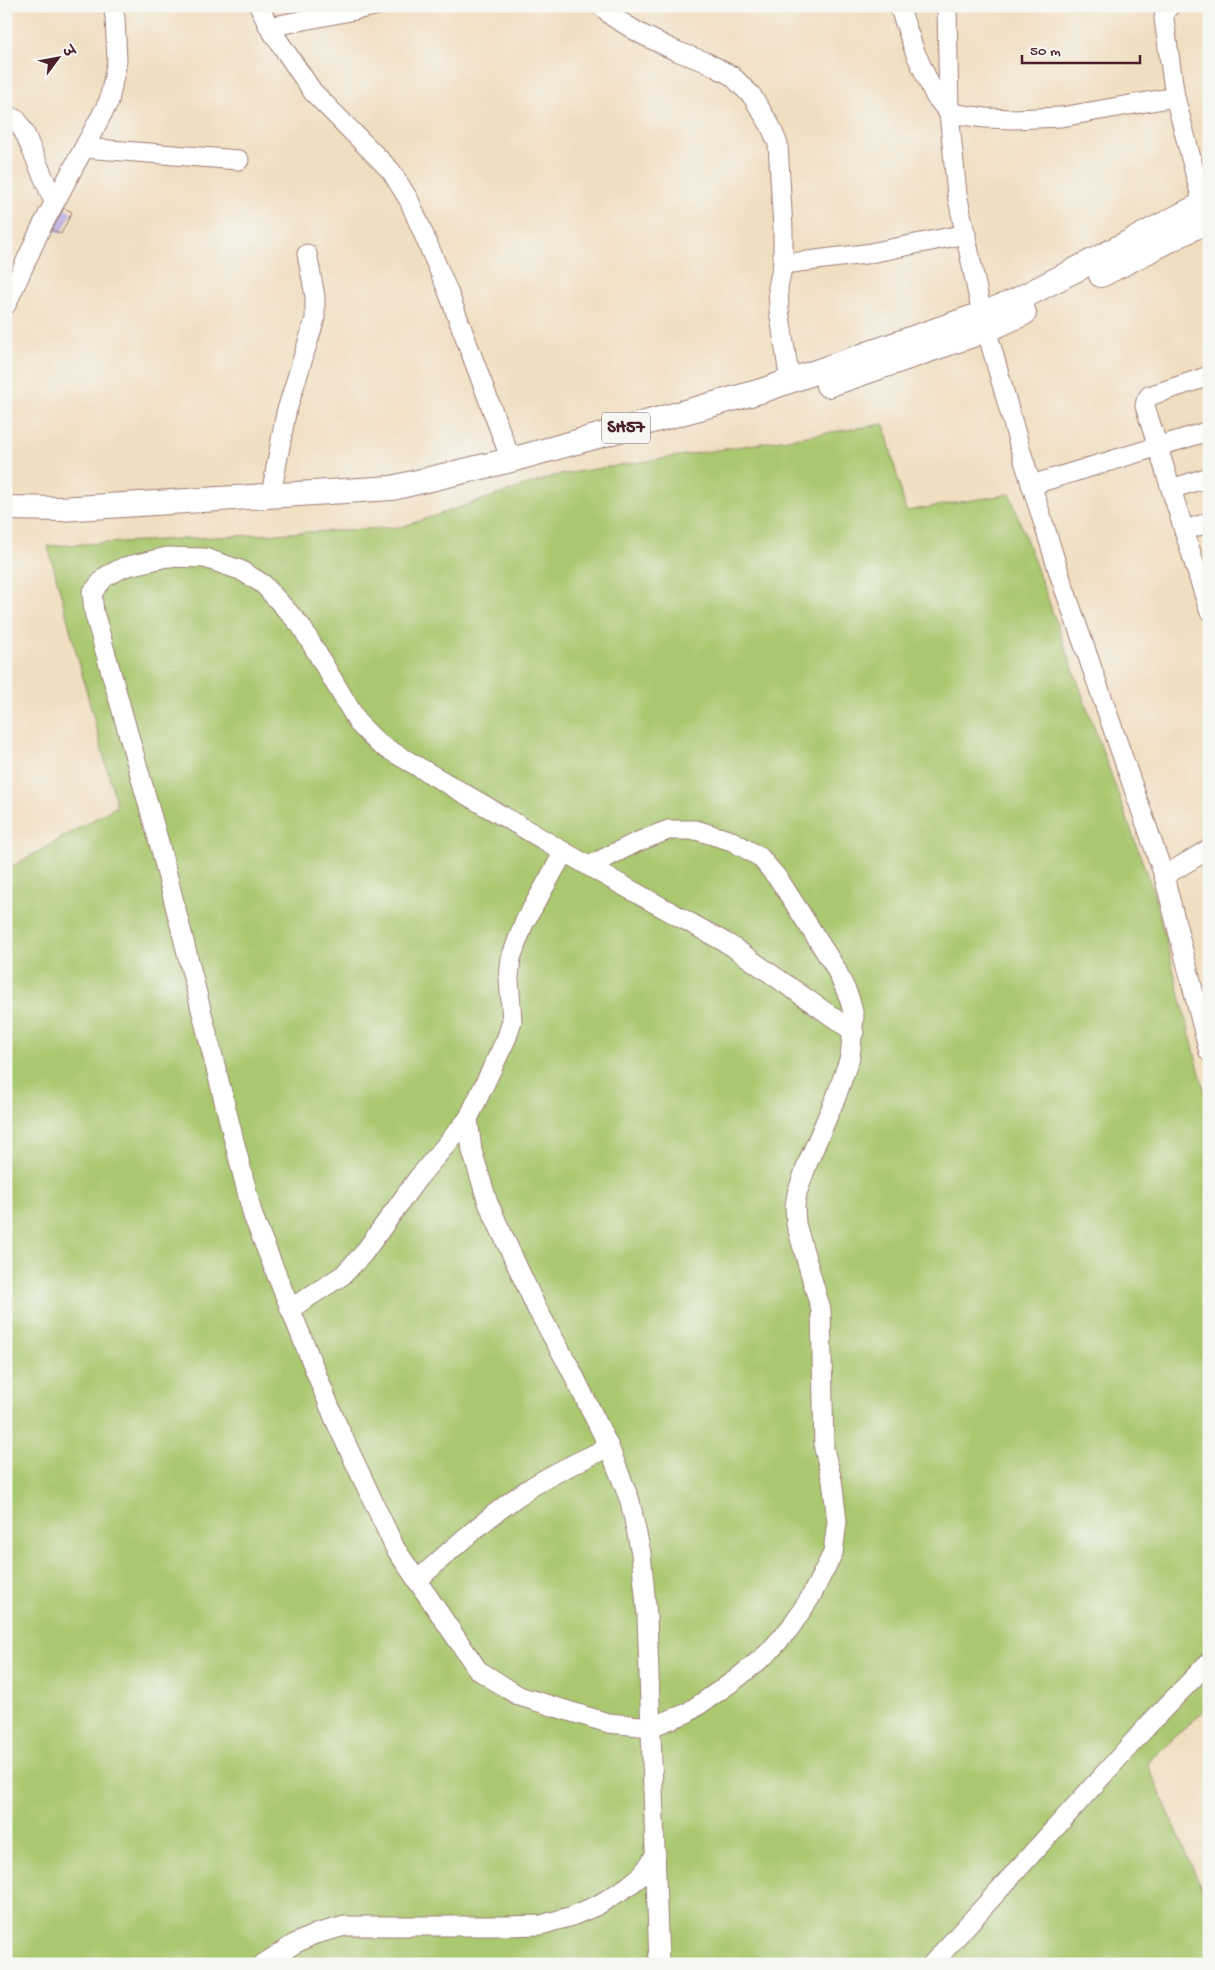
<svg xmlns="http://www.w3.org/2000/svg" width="1215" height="1970" font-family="'Gochi Hand','Playpen Sans Deva',sans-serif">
<rect width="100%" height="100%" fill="#f6f6f2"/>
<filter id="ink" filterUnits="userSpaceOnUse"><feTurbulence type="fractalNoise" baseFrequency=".02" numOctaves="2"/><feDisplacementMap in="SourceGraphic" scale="10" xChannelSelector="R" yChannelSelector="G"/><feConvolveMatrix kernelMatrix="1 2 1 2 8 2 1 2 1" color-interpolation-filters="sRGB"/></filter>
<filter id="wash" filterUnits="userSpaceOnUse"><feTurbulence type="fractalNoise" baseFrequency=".0096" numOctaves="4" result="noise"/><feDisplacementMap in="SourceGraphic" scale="20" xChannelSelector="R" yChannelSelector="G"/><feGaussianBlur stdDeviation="1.12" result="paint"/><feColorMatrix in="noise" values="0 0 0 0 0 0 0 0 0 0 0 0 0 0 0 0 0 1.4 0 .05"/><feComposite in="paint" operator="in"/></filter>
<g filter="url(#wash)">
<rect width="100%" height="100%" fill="#f0dec0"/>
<!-- park -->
<path fill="#aac870" stroke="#7a744e" d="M884 424 906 511 1010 494 1154 894 1209 1109V1706L1147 1763 1209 1905V1964H6V870L117 806 48 546 401 527 557 475Z"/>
<g id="blocks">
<!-- building -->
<path fill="#beb2e0" d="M64 208 72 212 61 234 52 230Z"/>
</g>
</g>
<g filter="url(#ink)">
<use href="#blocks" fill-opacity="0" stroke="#9d7e76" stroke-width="1"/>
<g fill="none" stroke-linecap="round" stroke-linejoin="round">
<!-- minor casing -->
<g stroke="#9d7e76" stroke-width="21">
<g id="minor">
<path d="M259 6 269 27 313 92 391 171 409 200 447 289 511 460"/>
<path d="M602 6 613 17 641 34 676 51 706 62 732 76 752 96 770 125 778 144 783 229V264L778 287 779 310 790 382"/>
<path d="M899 6 915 52 935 96 949 113 985 118 1013 119 1061 117 1175 97"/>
<path d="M947 6 949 113 957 194 982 314 1020 448 1061 579 1164 876 1209 1052"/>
<path d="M1170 6 1165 10 1164 19 1175 97 1203 204"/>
<path d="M269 27 375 6"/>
<path d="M6 115 17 120 25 134 54 202"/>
<path d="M84 148 239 160"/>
<path d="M783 264 865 254 966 234"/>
<path d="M6 305 41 228 109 101 117 61 115 17 113 6"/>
<path d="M1209 376 1149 396 1146 401 1145 406 1209 610"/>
<path d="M1031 485 1209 431"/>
<path d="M1171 489 1209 477"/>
<path d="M271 495 286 413 315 319V296L307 254"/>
<path d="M1184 531 1209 522"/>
<path d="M589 866 635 843 668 830H696L732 841 760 857 780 881 835 967 849 997 854 1016 850 1057 836 1097 808 1162 797 1193 795 1206 796 1224 821 1310 824 1449 832 1480 837 1521 833 1553 810 1598 790 1628 768 1653 735 1680 687 1713 651 1727 608 1723 519 1696 478 1670 395 1548 335 1420 253 1216 160 846 94 612 92 593 105 577 124 567 167 557 205 558 240 570 263 584 301 626 359 724 379 744 604 875 730 945 854 1032"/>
<path d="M1164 876 1209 849"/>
<path d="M468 1119 472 1151 488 1203 537 1309 569 1366 609 1447 630 1501 641 1553 647 1616 659 1964"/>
<path d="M290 1309 343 1275 363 1254 418 1178 468 1119 507 1037 512 1021 509 978 511 958 524 923 564 852"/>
<path d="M417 1581C452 1548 487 1517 527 1490 552 1473 582 1460 609 1447"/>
<path d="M263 1964 294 1944 315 1934 345 1926H506L541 1925 572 1916 598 1905 627 1887 642 1875 656 1854"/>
<path d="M932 1964 1152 1721 1209 1662"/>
</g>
</g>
<!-- major casing -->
<g stroke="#9d7e76" stroke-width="26">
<g id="major">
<path d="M1101 275 1209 220"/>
<path d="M828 385 987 330 1024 313"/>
<path d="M6 508 60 509 392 488 511 460 761 391 982 314 1015 301 1209 201"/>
</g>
</g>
<!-- minor -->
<use href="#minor" stroke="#fff" stroke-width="19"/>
<!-- major -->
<use href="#major" stroke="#fff" stroke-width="24"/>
</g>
</g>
<g text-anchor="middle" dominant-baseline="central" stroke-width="4" stroke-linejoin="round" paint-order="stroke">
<!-- shield labels -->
<rect fill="#f6f6f2" stroke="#7e6067" stroke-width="1" x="602" y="412.5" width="48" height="31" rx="4"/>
<g font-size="18" font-weight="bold" fill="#4a1f2b">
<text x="626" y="428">SH57</text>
</g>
</g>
<!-- margin -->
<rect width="1215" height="1970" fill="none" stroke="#f6f6f2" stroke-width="25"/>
<!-- north arrow -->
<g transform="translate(58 58) rotate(58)" stroke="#f6f6f2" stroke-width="4" paint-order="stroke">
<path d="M0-4L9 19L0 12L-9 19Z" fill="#4a1f2b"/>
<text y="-8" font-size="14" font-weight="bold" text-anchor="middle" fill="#4a1f2b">उ</text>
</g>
<!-- scale -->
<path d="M1022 55v8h118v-8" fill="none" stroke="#4a1f2b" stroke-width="2.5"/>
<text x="1030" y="55" font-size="15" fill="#4a1f2b" stroke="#f6f6f2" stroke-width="4" paint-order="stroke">50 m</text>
</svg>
